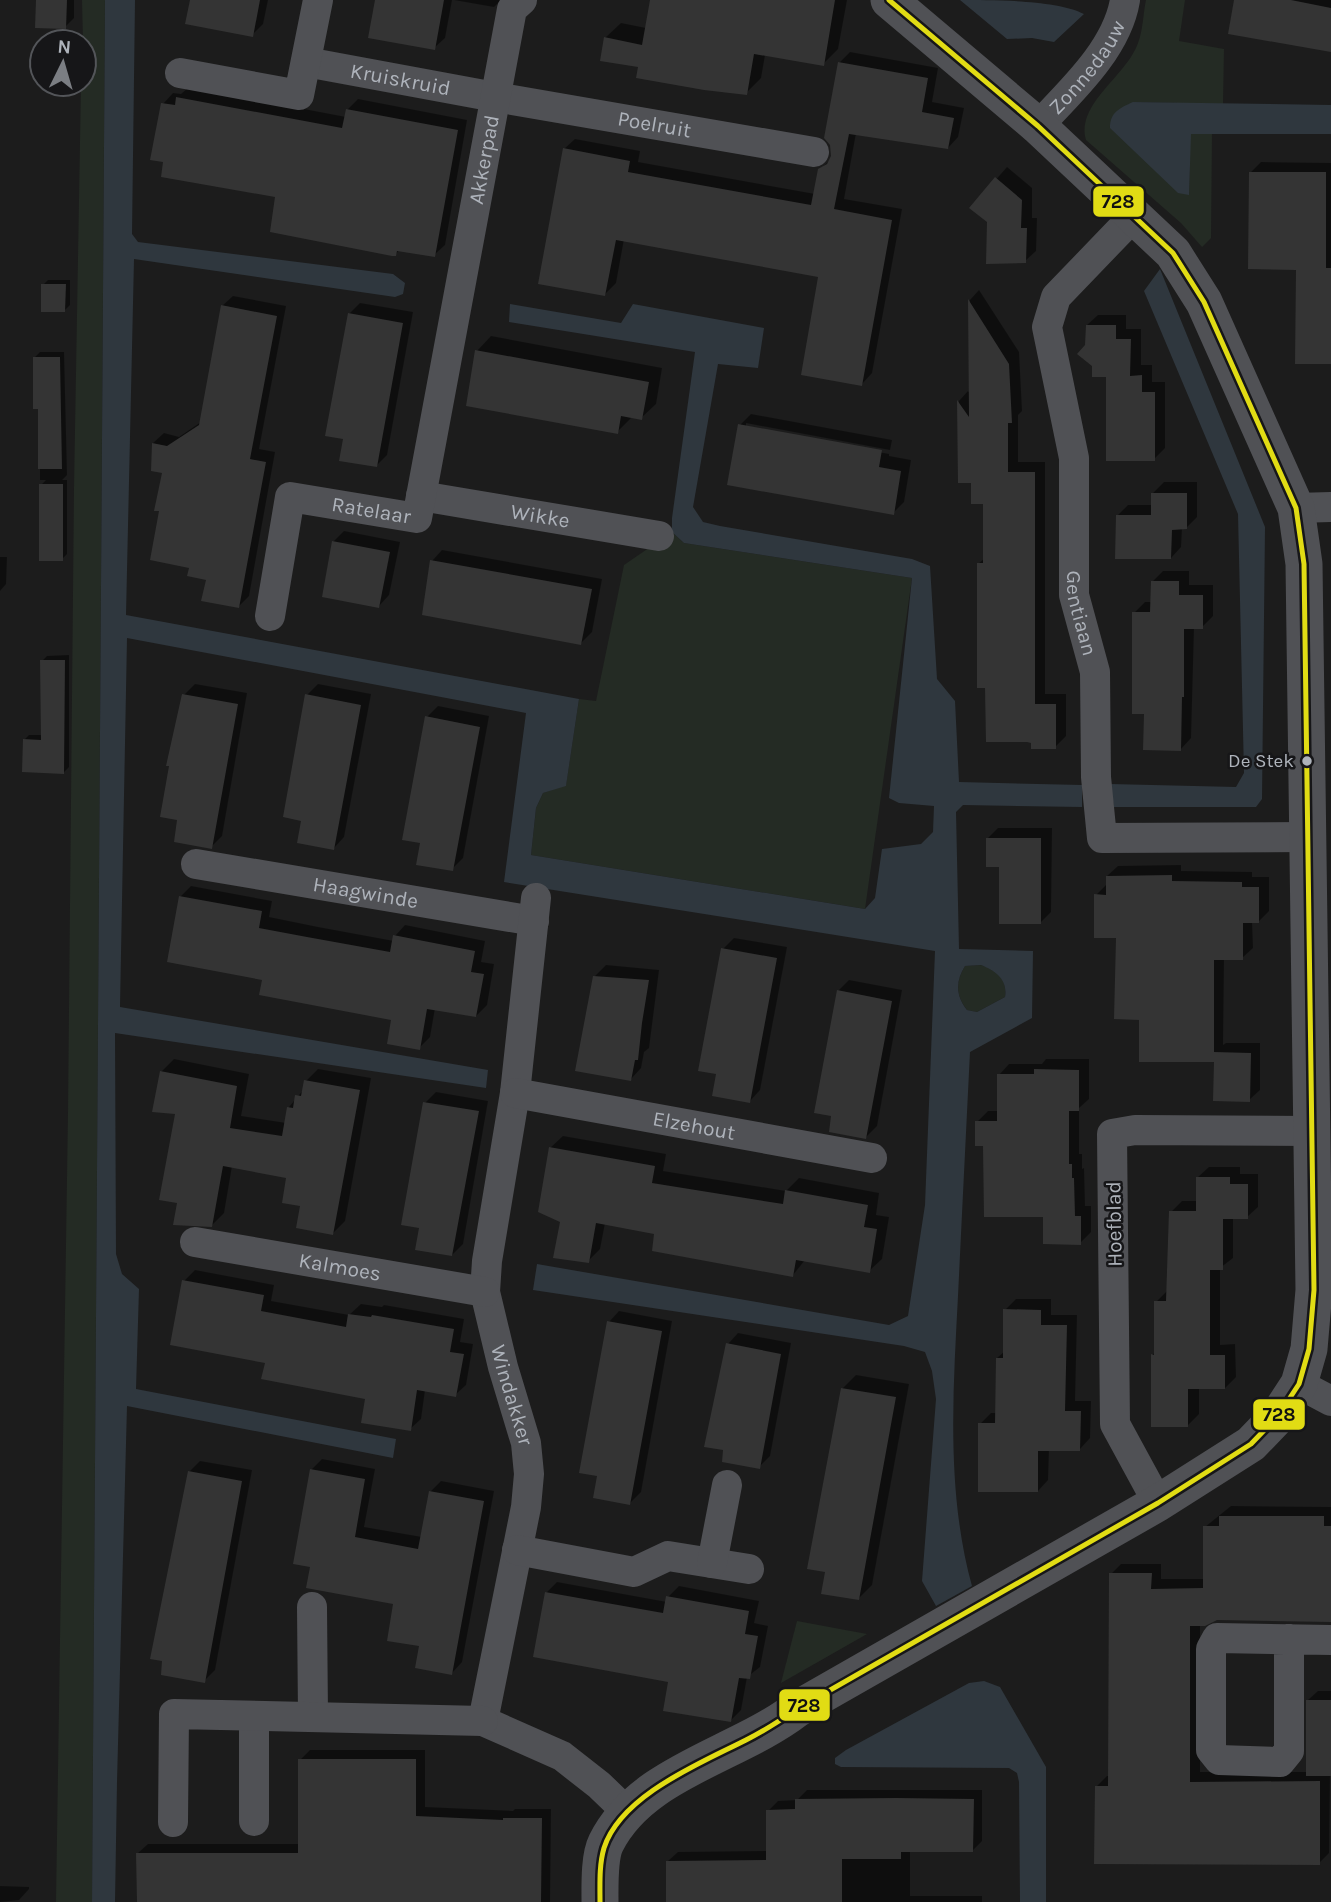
<svg xmlns="http://www.w3.org/2000/svg" width="1331" height="1902" font-family="Karla,sans-serif">
<rect width="100%" height="100%" fill="#1c1c1c"/>
<!-- green -->
<g fill="#242b24">
<path d="M82 0H105L92 1902H56L68 1112 74 488 81 84H84Z"/>
<path d="M1146 0H1185L1179 41 1224 49 1223 104 1133 102 1189 194 1190 134 1212 133 1211 238 1202 247 1181 223 1086 140C1076 103 1126 77 1138 43 1143 30 1143 14 1146 0Z"/>
<path d="M672 532 684 543 912 578 865 909 531 855 536 808 543 793 566 785 579 699 596 701 624 565Z"/>
<path d="M981 965C996 970 1008 980 1005 997L977 1012 967 1010C956 996 955 982 965 966Z"/>
<path d="M797 1621 867 1634 781 1683Z"/>
</g>
<!-- water -->
<g fill="#2f373e" fill-rule="evenodd">
<path d="M105 0H135L132 234 138 242 393 274 405 283 403 294 395 297 134 259 126 615 579 699 566 786 543 793 536 808 531 855 865 909 875 898 882 849 921 844 933 832 934 806 899 803 889 798 912 578 684 543 672 532V518L695 352 509 322 510 304 621 323 633 304 764 328 758 368 718 364 693 507 703 522 720 526 912 559 930 566 937 679 955 701 959 782 1082 785V807L963 805 956 812 959 949 1033 951 1032 1018 970 1052C966 1133 962 1214 958 1296 953 1392 946 1492 972 1586L936 1606 922 1581 936 1399 932 1371 925 1352 904 1346 533 1290 537 1264 889 1325 908 1316 925 1205 935 951 504 882 526 713 127 638 120 1007 488 1070 486 1088 115 1033 116 1254 122 1274 139 1289 136 1389 396 1439 393 1458 127 1406 117 1782 115 1902H92ZM981 965C996 971 1008 980 1005 997L977 1012 967 1010C956 996 955 982 965 966Z"/>
<path d="M960 0C995 0 1058 0 1084 14L1054 42 1032 38 1007 39Z"/>
<path d="M1133 102 1331 105V134H1191L1189 195 1178 193 1110 128C1110 112 1120 108 1133 102Z"/>
<path d="M1160 269 1265 527 1262 799 1256 807H1114L1110 784 1236 787 1244 773 1238 514 1144 291Z"/>
<path d="M984 1681 1000 1687 1046 1767V1902H1020L1019 1782 1017 1773 1009 1768 841 1767 835 1764V1758L846 1750 969 1683Z"/>
</g>
<!-- shadow -->
<g fill="#0007">
<path d="M37 0H74V18L65 27Z"/>
<path d="M191 0H268L263 24 252 35Z"/>
<path d="M377 0H452L445 38 434 48Z"/>
<path d="M454 0H501L494 7Z"/>
<path d="M652 0H847L838 49 823 64 765 55 761 78 746 93 640 65 605 38 621 23 646 28Z"/>
<path d="M1236 0H1331V51Z"/>
<path d="M850 52 938 68 932 102 964 108 958 137 948 148 856 133 844 199 902 209 872 373 862 384 820 276 624 239 616 283 605 294 564 149 575 139 640 151 638 162 815 194 820 170 832 158 839 63Z"/>
<path d="M189 87 346 117 347 110 358 99 467 120 445 245 434 255 400 249 396 254 277 196 165 161 163 104 173 93 181 94Z"/>
<path d="M1261 162 1331 163V363L1297 268 1250 173Z"/>
<path d="M1007 167 1032 188V218H1037L1036 251 1025 261 988 221 972 207Z"/>
<path d="M48 280H70V305L65 310 43 285Z"/>
<path d="M979 290 1019 352 1022 411 1018 415V462H1045V694H1066V736L1055 747 987 686 978 564 985 558 984 502 973 481H960L959 401 968 391 970 394V300Z"/>
<path d="M233 296 286 306 259 449 275 452 249 596 239 606 191 566 161 510 164 471 153 469V443L164 433 179 437 201 422 222 306Z"/>
<path d="M360 303 413 312 387 455 376 466 349 314Z"/>
<path d="M1098 315H1126V329H1141V365H1152V382H1165V448L1154 459 1108 375 1094 365 1087 325Z"/>
<path d="M491 336 662 368 656 404 641 418H631L617 432 477 351Z"/>
<path d="M40 352H64L67 475 62 480H67V554L62 559 41 485 46 480H40V407L35 357Z"/>
<path d="M751 414 892 440 890 450 746 423V427L889 454V456L911 460 904 502 893 513 740 425Z"/>
<path d="M1164 482H1197V517L1186 528H1182L1181 547 1171 558 1117 516 1128 505H1153V493Z"/>
<path d="M344 531 400 542 389 595 379 606 333 542Z"/>
<path d="M442 550 602 579 592 632 581 643 432 561Z"/>
<path d="M0 557H7L6 584 0 591Z"/>
<path d="M1163 571H1189V585H1213V616L1202 627H1194L1191 738 1181 749 1146 712 1134 613 1145 602H1152V582Z"/>
<path d="M69 655V767L64 772 24 740 29 735H43L42 661 47 656Z"/>
<path d="M195 684 247 693 222 836 211 847 179 819 184 695Z"/>
<path d="M318 684 371 694 344 837 334 848 307 695Z"/>
<path d="M438 706 489 716 463 858 452 869 422 841 427 717Z"/>
<path d="M998 828H1052L1051 912 1041 922 987 839Z"/>
<path d="M1181 865V871L1252 872V877H1269V911L1259 921 1252 922 1253 948 1242 958H1224L1223 1045 1226 1043H1260V1090L1249 1100 1215 1060 1141 1019 1117 936 1096 895 1106 885 1107 876 1118 866Z"/>
<path d="M191 886 272 901 269 917 318 927 394 941 395 936 405 925 485 941 481 962 494 964 487 1005 476 1016 435 1008 430 1037 419 1048 393 1018 264 979 180 897Z"/>
<path d="M734 938 787 947 760 1090 750 1101 718 1073 723 949Z"/>
<path d="M606 965 659 970 649 1048 644 1052 641 1068 631 1079 595 976Z"/>
<path d="M849 980 902 990 877 1126 866 1137 838 991Z"/>
<path d="M174 1059 249 1074 241 1116 286 1123 289 1107 305 1088 306 1081 318 1069 371 1078 345 1221 333 1233 302 1205 288 1177 232 1166 224 1213 212 1225 179 1202 177 1113 161 1072Z"/>
<path d="M1046 1059H1089V1099L1079 1108V1154H1082V1169L1084 1168 1085 1206H1091V1232L1080 1243 1045 1215 985 1145 977 1122 988 1111H998L999 1075 1009 1064H1042Z"/>
<path d="M436 1092 488 1101 463 1244 452 1255 425 1103Z"/>
<path d="M563 1136 666 1154 663 1171 786 1191 799 1178 879 1193 876 1215 889 1217 882 1259 869 1271 805 1260 793 1275 656 1232 605 1223 600 1249 588 1261 562 1221 550 1148Z"/>
<path d="M1209 1167H1240V1174H1258V1207L1247 1217H1233V1258L1220 1268V1345L1235 1344 1236 1377 1225 1388H1199V1414L1188 1425 1152 1355 1156 1352V1302L1167 1291 1171 1212 1182 1201H1198V1177Z"/>
<path d="M195 1270 274 1285 271 1301 349 1315 361 1304 382 1307 384 1305 464 1319 460 1342 473 1344 466 1385 455 1395 425 1390 421 1419 410 1429 367 1397 267 1361 184 1281Z"/>
<path d="M1016 1299H1051V1315H1077L1075 1401H1091L1090 1438 1080 1449H1049L1048 1480 1038 1491 980 1424 991 1413H997V1358L1005 1351V1310Z"/>
<path d="M619 1311 672 1321 641 1492 630 1503 609 1322Z"/>
<path d="M738 1333 791 1343 770 1456 759 1467 728 1344Z"/>
<path d="M856 1375 909 1384 872 1585 858 1599 842 1389Z"/>
<path d="M322 1459 375 1469 364 1527 422 1537 430 1492 441 1481 494 1491 462 1662 452 1673 421 1645 395 1603 312 1565V1469Z"/>
<path d="M200 1461 252 1470 215 1670 204 1681 189 1472Z"/>
<path d="M1231 1506 1331 1507V1621L1217 1619 1200 1625V1772H1307L1308 1700 1318 1691H1331L1329 1853 1319 1863 1097 1786 1107 1776H1110L1111 1574 1121 1564H1161V1579H1205V1527Z"/>
<path d="M557 1582 667 1602 668 1597 679 1586 759 1601 754 1623 768 1626 760 1667 747 1677 741 1710 730 1721 670 1681 546 1593Z"/>
<path d="M310 1750H425V1807L513 1811 515 1809H551L550 1902H138V1853L148 1844H299L300 1760Z"/>
<path d="M807 1790H982V1841L973 1850H910V1896H982V1902H668V1861L678 1852 768 1851V1811L778 1801 797 1800Z"/>
<path d="M0 1886 29 1887V1889L19 1900 0 1902Z"/>
</g>
<!-- building -->
<g fill="#343434">
<path d="M36 0H67L66 29 35 28Z"/>
<path d="M190 0H260L253 37 185 24Z"/>
<path d="M375 0H444L435 50 368 38Z"/>
<path d="M650 0H835L824 66 754 54 747 95 704 90 636 78 638 67 600 61 604 37 642 45Z"/>
<path d="M1234 0H1291L1331 8V52L1228 34Z"/>
<path d="M838 62 928 78 922 112 954 118 948 149 849 134 834 209 892 220 862 386 801 375 818 277 616 240 605 296 538 284 563 148 630 161 628 172 811 205 818 169 827 164 831 156 830 145 824 138Z"/>
<path d="M176 97 342 128 346 109 458 130 435 257 397 251 396 256H392L270 232 275 197 161 177 163 162 150 160 161 103 175 105Z"/>
<path d="M1249 172H1326V268H1331V364H1295L1296 270 1248 269Z"/>
<path d="M995 177 1022 200 1021 228H1027L1026 263 986 264 987 222 969 208Z"/>
<path d="M41 284H66L65 312H41Z"/>
<path d="M968 299 1009 364 1012 423H1008V472H1035V704H1056V749H1031V743L1027 742H986L985 688H977V563H983V504H971V483H958L957 400 969 417Z"/>
<path d="M221 305 277 316 250 459 266 462 239 608 201 601 206 580 187 576 189 568 150 560 159 511H154L162 473 151 471 152 443 167 446 199 425Z"/>
<path d="M348 313 403 323 377 467 339 461 343 439 325 436Z"/>
<path d="M1086 325H1116V339H1131L1130 376 1142 375V392H1155V461H1106V377H1092V366L1077 354 1085 345Z"/>
<path d="M475 350 649 382 642 420 621 416 618 434 466 406Z"/>
<path d="M33 357H60L62 469H38V409H33Z"/>
<path d="M738 424 882 450 879 467 901 471 894 515 727 485Z"/>
<rect x="39" y="484" width="24" height="77"/>
<path d="M1151 493H1187V529L1172 530 1171 559H1115L1116 515H1151Z"/>
<path d="M332 541 390 552 379 608 322 597Z"/>
<path d="M430 560 592 589 581 645 422 615Z"/>
<path d="M1151 581H1179V595H1203V629H1184V697H1182L1181 751 1143 750 1144 714H1132V612H1150Z"/>
<path d="M40 660H65L64 774 22 772 23 739 41 740Z"/>
<path d="M182 694 238 704 212 849 174 842 177 820 160 817 169 766H166Z"/>
<path d="M305 694 361 705 334 850 297 843 301 821 283 817Z"/>
<path d="M425 716 480 727 453 871 416 865 420 843 402 840Z"/>
<path d="M986 838H1041V924H999V867H986Z"/>
<path d="M1172 875V881L1242 882V887H1259V923H1243V960H1214V1056V1052L1251 1053 1250 1102 1213 1101 1214 1062H1139V1020L1114 1019 1116 938H1094V894L1106 895V876Z"/>
<path d="M179 896 262 911 259 928 307 937 390 952 393 935 475 951 471 972 484 974 476 1017 427 1009 420 1050 387 1044 391 1020 259 995 262 980 167 962Z"/>
<path d="M721 948 777 958 750 1103 712 1096 716 1074 698 1071Z"/>
<path d="M593 976 649 980 642 1023 638 1060H635L631 1081 575 1071Z"/>
<path d="M837 990 892 1001 866 1139 829 1132 831 1116 814 1113Z"/>
<path d="M1034 1069 1079 1070V1111H1069V1164H1072V1178H1074L1075 1216H1081V1245L1043 1244V1217H984L983 1146H975V1121H997V1074H1034Z"/>
<path d="M160 1071 237 1086 230 1128 282 1136 287 1107 293 1108 295 1095 301 1096 304 1080 360 1090 333 1235 296 1228 300 1206 282 1203 286 1178 223 1166 212 1227 173 1225 177 1203 159 1200 175 1114 152 1112Z"/>
<path d="M423 1102 479 1111 452 1256 415 1250 419 1228 401 1225Z"/>
<path d="M549 1147 655 1166 652 1183 783 1204 785 1190 868 1205 864 1227 877 1229 870 1273 796 1260 793 1277 652 1251 654 1234 596 1223 589 1263 553 1258 560 1222 538 1212Z"/>
<path d="M1196 1177H1230V1184H1248V1219H1223V1270H1210V1355H1225V1389H1188V1427H1151V1354L1154 1355V1301H1166L1169 1211H1196Z"/>
<path d="M182 1280 264 1295 261 1311 346 1327 348 1314 371 1317 372 1315 454 1329 450 1352 464 1354 456 1397 417 1390 411 1431 361 1423 365 1399 261 1379 265 1363 170 1345Z"/>
<path d="M1003 1309 1041 1310V1325H1067L1065 1411H1081L1080 1451H1038V1492H978V1423H995L996 1358H1003Z"/>
<path d="M607 1321 662 1331 630 1505 593 1498 597 1476 579 1473Z"/>
<path d="M726 1343 781 1354 760 1469 722 1462 723 1450 704 1447Z"/>
<path d="M841 1388 896 1397 859 1600 821 1594 825 1572 807 1569Z"/>
<path d="M310 1469 365 1479 355 1537 418 1549 429 1491 484 1501 452 1675 415 1668 419 1646 387 1641 393 1604 306 1588 310 1567 293 1564Z"/>
<path d="M188 1471 242 1481 205 1683 161 1675 162 1661 150 1659Z"/>
<path d="M1219 1516H1324V1526H1331V1622L1217 1620 1205 1626H1190V1782L1320 1781V1865L1094 1864 1095 1786H1108L1109 1573H1152L1151 1589 1203 1588V1526H1219Z"/>
<path d="M545 1592 663 1613 666 1596 749 1611 745 1634 758 1636 750 1679 739 1678 731 1722 663 1711 668 1682 533 1657Z"/>
<rect x="1306" y="1700" width="25" height="76"/>
<path d="M298 1759H416V1816L503 1820V1818H542L541 1902H137L136 1853H298Z"/>
<path d="M896 1798 974 1799 973 1852H901V1859H842V1902H666V1861L766 1860V1810L795 1809V1799Z"/>
</g>
<g fill="none" stroke-linecap="round" stroke-linejoin="round">
<!-- minor -->
<g stroke="#505155" stroke-width="30">
<path id="s1" d="M306 62 495 97 814 152"/>
<path d="M180 73 299 95 318 0"/>
<path id="s2" d="M1038 126C1071 91 1117 49 1125 0"/>
<path id="s3" d="M1133 217 1056 297 1047 327 1074 458V595L1095 672 1096 777 1102 838 1307 837"/>
<path id="s4" d="M421 496 659 536"/>
<path d="M1296 508 1331 507"/>
<path id="s5" d="M270 616 290 497 417 518 512 9 522 0"/>
<path id="s6" d="M196 864 534 921"/>
<path id="s7" d="M536 898 515 1093 487 1261 485 1292 503 1367 526 1443 529 1474 526 1507 483 1721 562 1756 599 1785 627 1812"/>
<path id="s8" d="M515 1093 872 1158"/>
<path id="s9" d="M195 1242 485 1292"/>
<path d="M1299 1384 1331 1401"/>
<path d="M1158 1503 1115 1424 1112 1134 1135 1130 1311 1131"/>
<path d="M517 1550 634 1572 668 1556 749 1569"/>
<path d="M712 1563 727 1485"/>
<path d="M312 1607 313 1716"/>
<path d="M1289 1639V1751L1280 1762 1219 1760 1211 1750V1649L1217 1638 1331 1640"/>
<path d="M254 1821V1716"/>
<path d="M173 1822 174 1714 483 1721"/>
</g>
<!-- tertiary -->
<path stroke="#505155" stroke-width="37" d="M600 1902C600 1886 599 1857 606 1843 641 1772 738 1755 797 1709L1158 1503 1251 1444 1278 1416 1299 1384 1309 1349 1314 1290 1304 564 1296 508 1204 302 1173 253 1038 126 889 0"/>
<!-- bus-1 casing -->
<g stroke="#161618" stroke-width="10">
<path id="bus-1" d="M600 1902C600 1884 599 1865 604 1848 621 1795 701 1763 746 1740 764 1731 781 1720 797 1709L1158 1503 1251 1444 1278 1416 1299 1384 1309 1349 1314 1290 1304 564 1296 508 1204 302 1173 253 1038 126 889 0"/>
</g>
<!-- bus-1 -->
<use href="#bus-1" stroke="#e1dc14" stroke-width="5"/>
</g>
<!-- markers -->
<circle fill="#aeb3bb" stroke="#161618" stroke-width="2.5" cx="1307" cy="761" r="6"/>
<g text-anchor="middle" dominant-baseline="central" stroke-width="5" stroke-linejoin="round" paint-order="stroke">
<!-- bus labels -->
<g font-size="19" fill="#aeb3bb" stroke="#161618" text-anchor="end">
<text x="1294" y="761">De Stek</text>
</g>
<!-- street labels -->
<g font-size="21" fill="#aeb3bb" stroke="#161618">
<text stroke="none"><textPath href="#s2" startOffset="77">Zonnedauw</textPath></text>
<text stroke="none"><textPath href="#s1" startOffset="96">Kruiskruid</textPath></text>
<text stroke="none"><textPath href="#s1" startOffset="354">Poelruit</textPath></text>
<text stroke="none"><textPath href="#s5" startOffset="614">Akkerpad</textPath></text>
<text stroke="none"><textPath href="#s5" startOffset="203">Ratelaar</textPath></text>
<text stroke="none"><textPath href="#s4" startOffset="121">Wikke</textPath></text>
<text stroke="none"><textPath href="#s3" startOffset="432">Gentiaan</textPath></text>
<text stroke="none"><textPath href="#s6" startOffset="172">Haagwinde</textPath></text>
<text stroke="none"><textPath href="#s8" startOffset="182">Elzehout</textPath></text>
<text transform="translate(1114 1224) rotate(-91)">Hoefblad</text>
<text stroke="none"><textPath href="#s9" startOffset="147">Kalmoes</textPath></text>
<text stroke="none"><textPath href="#s7" startOffset="504">Windakker</textPath></text>
</g>
</g>
<g stroke="#161618" stroke-width="2.5">
<rect x="1092" y="185" width="53" height="33" rx="7" fill="#e1dc14"/>
<rect x="1252" y="1398" width="54" height="33" rx="7" fill="#e1dc14"/>
<rect x="778" y="1688" width="53" height="34" rx="7" fill="#e1dc14"/>
</g>
<g font-size="19" text-anchor="middle" font-weight="bold" fill="#111">
<text x="1118" y="208">728</text>
<text x="1279" y="1421">728</text>
<text x="804" y="1712">728</text>
</g>
<!-- north arrow -->
<g transform="translate(63 63) rotate(5)"><circle r="33" fill="#161618" stroke="#535559" stroke-width="2"/>
<path d="M0-5L12 26L0 18L-12 26Z" fill="#7b7e83"/>
<text y="-10" font-size="19" font-weight="bold" text-anchor="middle" fill="#aeb3bb">N</text>
</g>
</svg>
